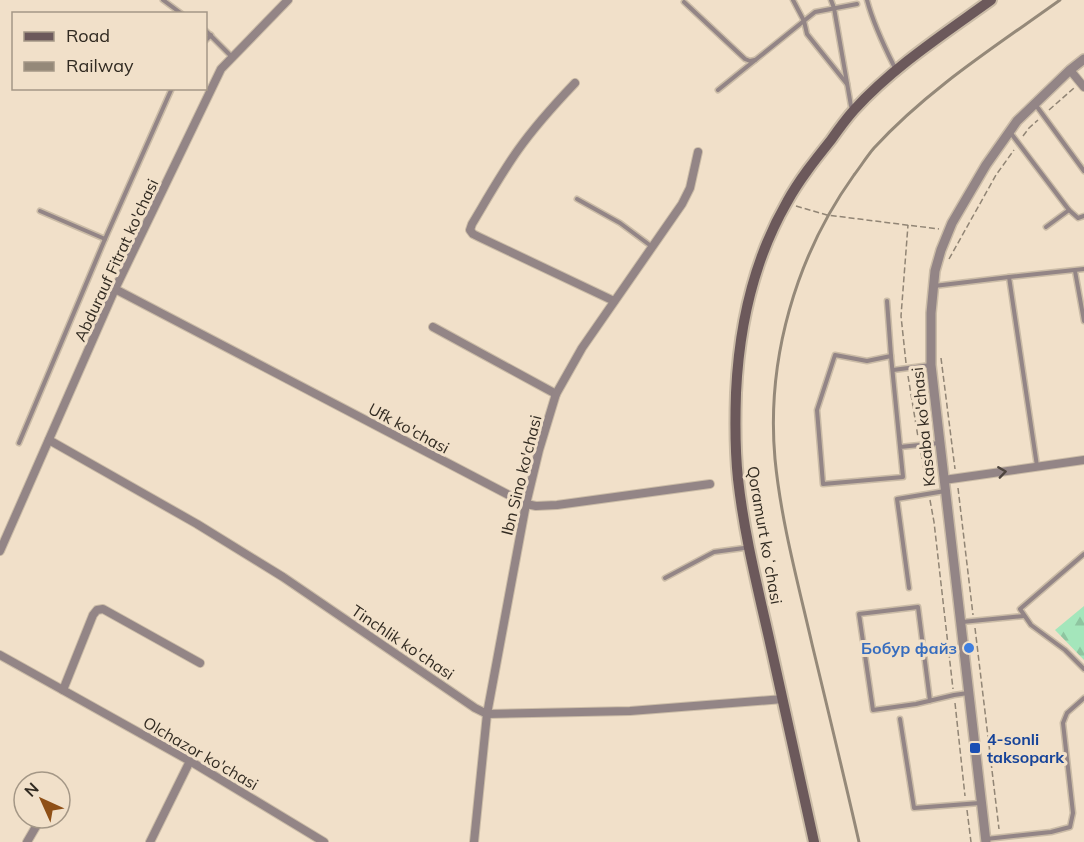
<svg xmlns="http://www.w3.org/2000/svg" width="1084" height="842" font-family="Mulish,sans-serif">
<defs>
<pattern id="forest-firs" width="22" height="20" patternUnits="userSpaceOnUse" patternTransform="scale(1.5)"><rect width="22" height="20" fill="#a4e6bb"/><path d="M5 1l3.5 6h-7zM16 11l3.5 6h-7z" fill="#8ec5a0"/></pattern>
</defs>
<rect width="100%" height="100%" fill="#f1e0c9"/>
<!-- forest -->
<path fill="url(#forest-firs)" d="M1084 606V660L1055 630Z"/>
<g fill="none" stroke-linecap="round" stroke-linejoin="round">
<!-- service casing -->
<g stroke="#cbbca7" stroke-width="7">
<g id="service">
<path d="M163 0 182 14"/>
<path d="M793 0 804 21 807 34 847 84"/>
<path d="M831 0 834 8 851 106"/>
<path d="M867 0C873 23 883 44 894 66"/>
<path d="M684 2 745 59 750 61 755 60"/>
<path d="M206 31 231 56"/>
<path d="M206 40 211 35"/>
<path d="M718 90 815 12 857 4"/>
<path d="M1035 104 1084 171"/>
<path d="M1010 132 1069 210 1078 218 1084 216"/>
<path d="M577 199 620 223 651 246"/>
<path d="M40 211 105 239"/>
<path d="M1046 227 1069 210"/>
<path d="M1075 271 1084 321"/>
<path d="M1009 277 1037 466"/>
<path d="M934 286 1009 277 1084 269"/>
<path d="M887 301 891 356"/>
<path d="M893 370 931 365"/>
<path d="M19 443 105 239 172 88"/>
<path d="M900 447 891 356 867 361 835 355 817 410 823 484 903 477 900 447 939 443"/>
<path d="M1084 554 1020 609 1031 625 1065 650 1084 669"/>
<path d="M665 578 714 552 744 548"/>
<path d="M909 588 897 499 945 491"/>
<path d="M962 622 1024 616"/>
<path d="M930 701 918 607 859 614 873 710 916 704 954 695 968 693"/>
<path d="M900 719 914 808 980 803"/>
<path d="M986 839 1051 832 1070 827 1073 813 1063 723 1067 713 1084 698"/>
</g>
</g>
<!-- minor casing -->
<g stroke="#cbbca7" stroke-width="10">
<g id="minor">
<path d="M1070 70 1084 87"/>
<path d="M575 83C555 104 535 126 518 150 501 174 487 199 472 224L470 230 473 234 479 237 614 301"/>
<path d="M115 289 526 504 536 506 557 505 710 484"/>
<path d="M433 327 556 394"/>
<path d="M49 440 197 524 283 577 475 708 487 714 630 711 783 699"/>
<path d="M944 480 1084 460"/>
<path d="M0 551 115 289 221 69 288 0"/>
<path d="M0 655 190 761 324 842"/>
<path d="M63 690 93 615 97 610 103 609 200 663"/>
<path d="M27 842 41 818"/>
<path d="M150 842 190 761"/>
<path d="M474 842 487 714 526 504 539 450 556 394 582 348 682 204 690 188 698 152"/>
</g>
</g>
<!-- tertiary casing -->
<g stroke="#cbbca7" stroke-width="12">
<path id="tertiary" d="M986 842 931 365V313L935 271 941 250 952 223 986 165 1017 121 1070 70 1084 59"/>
</g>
<!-- secondary casing -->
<g stroke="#cbbca7" stroke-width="14">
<path id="secondary" d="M814 842C799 774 784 706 769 638 757 585 744 533 738 479 735 451 735 422 736 393 739 327 753 261 787 202 799 180 815 160 831 140 838 130 846 119 854 110 893 67 944 34 991 0"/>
</g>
<!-- path -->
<g stroke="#918575" stroke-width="1.5" stroke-dasharray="6 3" stroke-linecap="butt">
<path d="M1049 110 1074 88"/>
<path d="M1023 136 1029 128 1038 120"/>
<path d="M796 206 827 215 939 229"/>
<path d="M949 259 996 175 1014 150"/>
<path d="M941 358 955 469"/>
<path d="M906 363 901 316 908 225"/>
<path d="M908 376 918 437"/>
<path d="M921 453 927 487"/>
<path d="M958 488 973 615"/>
<path d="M930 500 934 522 953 689"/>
<path d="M975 628 999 829"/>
<path d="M955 703 965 796"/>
<path d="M967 810 971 842"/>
</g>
<!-- service -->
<use href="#service" stroke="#938586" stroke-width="4"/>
<!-- minor -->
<use href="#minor" stroke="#938586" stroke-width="8"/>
<!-- tertiary -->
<use href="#tertiary" stroke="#938586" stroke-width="9"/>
<!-- secondary -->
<use href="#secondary" stroke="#6c595b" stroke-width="10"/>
<!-- rail -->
<path stroke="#958979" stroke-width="3" d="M859 842C844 776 828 710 812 644 798 583 781 521 775 459 766 359 796 256 854 175 861 166 867 156 874 148 928 89 996 46 1060 0"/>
</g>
<!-- one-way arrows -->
<defs><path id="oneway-chevron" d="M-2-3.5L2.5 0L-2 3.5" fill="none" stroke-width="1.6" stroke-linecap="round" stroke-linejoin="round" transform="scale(1.5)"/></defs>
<use stroke="#4e453f" href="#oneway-chevron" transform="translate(1002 472) rotate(-8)"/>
<!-- markers -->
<circle fill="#3f7fe0" stroke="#f1e0c9" stroke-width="2" cx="969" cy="648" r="6"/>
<rect fill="#1a4fb4" stroke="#f1e0c9" stroke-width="2" x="969" y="742" width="12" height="12" rx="3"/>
<g text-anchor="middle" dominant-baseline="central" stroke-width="6" stroke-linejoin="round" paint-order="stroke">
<!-- street labels -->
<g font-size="16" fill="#312a21" stroke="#f1e0c9">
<text transform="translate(116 260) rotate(-65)">Abdurauf Fitrat ko'chasi</text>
<text transform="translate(923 427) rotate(-96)">Kasaba ko'chasi</text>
<text transform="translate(409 428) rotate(28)">Ufk ko'chasi</text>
<text transform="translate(521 475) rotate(-76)">Ibn Sino ko'chasi</text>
<text transform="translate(765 535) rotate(80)">Qoramurt koʻchasi</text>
<text transform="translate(403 642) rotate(34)">Tinchlik ko'chasi</text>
<text transform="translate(201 753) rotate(30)">Olchazor ko'chasi</text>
</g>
<!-- shop labels -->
<g font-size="16" font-weight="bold" fill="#366cbe" stroke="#f1e0c9" text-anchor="end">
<text x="957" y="648">Бобур файз</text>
</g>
<!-- transit labels -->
<g font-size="16" font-weight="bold" fill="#164399" stroke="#f1e0c9" text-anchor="start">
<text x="987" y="739">4-sonli<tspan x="987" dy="18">taksopark</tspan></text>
</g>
</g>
<!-- legend -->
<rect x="12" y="12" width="195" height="78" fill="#f1e0c9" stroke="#a49786" stroke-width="1.5"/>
<rect x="24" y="32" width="30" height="9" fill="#6c595b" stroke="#a49786" stroke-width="1.5"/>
<text x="66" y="42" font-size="18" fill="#312a21">Road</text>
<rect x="24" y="62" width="30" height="9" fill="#958979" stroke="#a49786" stroke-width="1.5"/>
<text x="66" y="72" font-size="18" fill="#312a21">Railway</text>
<!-- north arrow -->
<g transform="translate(42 800) rotate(315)"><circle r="28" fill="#f1e0c9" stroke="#a49786" stroke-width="1.5"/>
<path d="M0-4.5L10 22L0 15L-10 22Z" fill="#8f5017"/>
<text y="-9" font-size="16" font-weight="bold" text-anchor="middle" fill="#312a21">N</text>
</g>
</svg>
